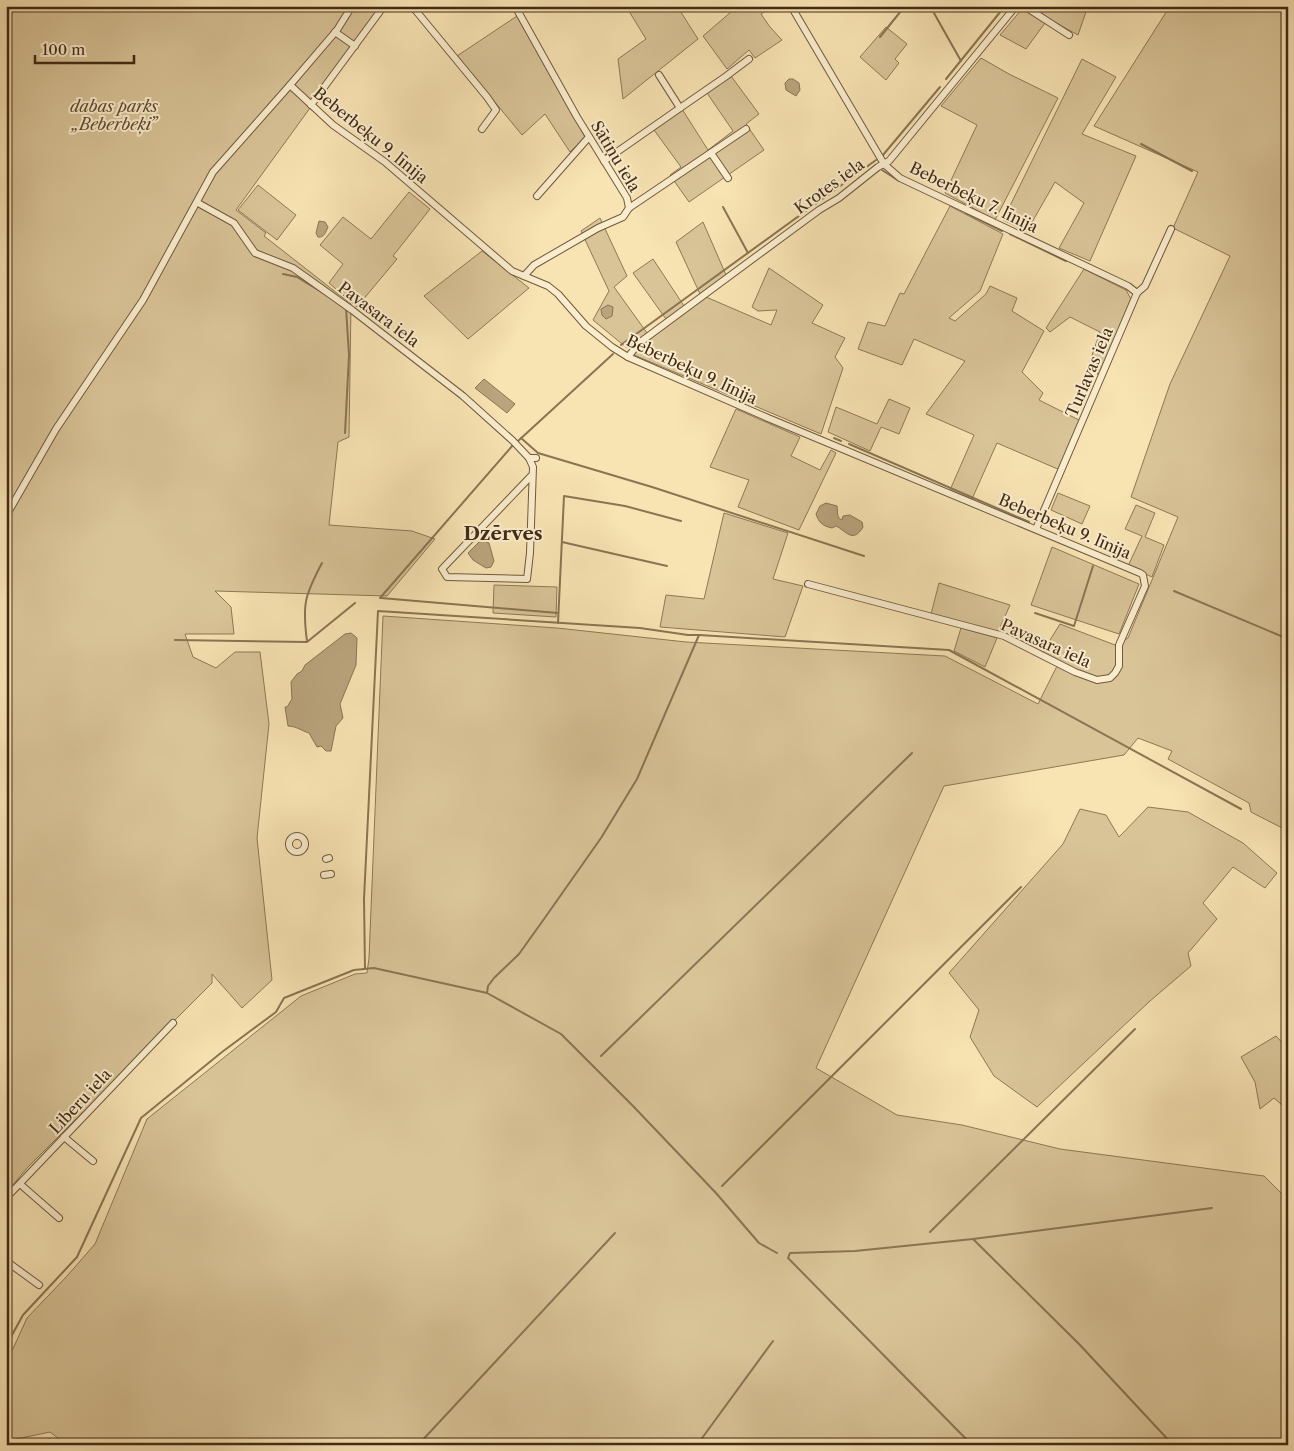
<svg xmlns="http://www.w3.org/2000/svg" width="1294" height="1451" font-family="'Libre Caslon Text',serif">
<rect width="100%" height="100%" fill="#f8e3b3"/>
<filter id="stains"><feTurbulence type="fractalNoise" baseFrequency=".004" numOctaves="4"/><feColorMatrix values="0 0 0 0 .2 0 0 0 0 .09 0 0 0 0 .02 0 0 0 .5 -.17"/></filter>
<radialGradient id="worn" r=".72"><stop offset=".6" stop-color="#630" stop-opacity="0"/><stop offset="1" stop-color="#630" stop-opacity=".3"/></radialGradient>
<!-- green -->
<g fill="#d9c498" stroke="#8e7856">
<path d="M6 6H384L236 210 266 233 264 236 351 304 349 437 338 442 329 525 412 531 435 539 387 596 215 591 231 607 234 634H185L193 657 216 668 235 652H260L269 724 257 838 272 980 242 1008 212 974V983L27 1168 6 1193Z"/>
<path d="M630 6H677L698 39 623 99 618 59 646 39 627 8Z"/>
<path d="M738 6H774L761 14 770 27 782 40 755 58 749 50 727 69 703 36Z"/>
<path d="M1033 6H1088L1078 35 1049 19Z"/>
<path d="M1170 6H1288V831L1251 812 1249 803 1168 759 1172 751 1138 738 1124 755 944 786 816 1068 897 1115 962 1125 1060 1149 1264 1176 1288 1200V1445H67L50 1432 7 1441 6 1364 27 1318 67 1276 95 1244 147 1119 301 996 355 974 367 973 369 958 383 616 557 628 686 642 945 656 1038 704 1059 662 1042 653 1060 624 1115 645 1128 638 1178 517 1131 497 1170 384 1230 256 1173 228 1198 172 1094 126Z"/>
<path d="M1022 9 1045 23 1026 49 1000 35Z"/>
<path d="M517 16 585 137 570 152 545 114 522 135 457 56Z"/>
<path d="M886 27 907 44 895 59 899 63 886 80 860 57Z"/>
<path d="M981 58 1009 74 1058 98 995 220 945 193 977 125 941 106Z"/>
<path d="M1082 59 1116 77 1082 134 1136 156 1090 261 1059 248 1084 203 1055 182 1027 231 1003 220Z"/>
<path d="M731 76 759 114 746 124 764 150 689 202 670 175 681 167 654 130 682 109 708 150 733 131 707 93Z"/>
<path d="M258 185 296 215 277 240 238 210Z"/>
<path d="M409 192 430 209 393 256 397 259 357 307 329 283 343 264 320 245 343 217 371 239Z"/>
<path d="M950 206 1003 234 980 291 949 318 955 321 986 294 990 286 1017 298 1012 311 1044 331 1022 372 1043 393 1039 400 1079 420V422L1060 470 997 443 972 499 950 490 974 435 926 414 965 361 914 339 902 365 858 349 868 322 885 326 900 293 904 294Z"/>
<path d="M600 218 627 276 614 287 647 333 627 348 593 320 609 291 581 231Z"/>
<path d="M703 222 726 275 700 294 676 242Z"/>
<path d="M482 251 529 288 468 339 424 296Z"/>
<path d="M653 259 684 306 666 319 633 273Z"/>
<path d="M769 268 823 305 812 323 845 338 835 357 843 368 821 434 634 355 638 348 706 297 771 325 777 310 758 311 752 307Z"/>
<path d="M1084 269 1126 290 1131 299 1099 376 1090 361 1100 332 1070 317 1050 332 1046 328Z"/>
<path d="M889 399 910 408 899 434 881 427 870 451 828 432 836 407 877 424Z"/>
<path d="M736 409 800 437 791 456 820 470 831 450 836 453 799 530 738 507 749 480 710 467Z"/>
<path d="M1058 493 1090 506 1082 524 1051 510Z"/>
<path d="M1136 505 1155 513 1145 537 1164 545 1152 577 1128 566 1142 536 1125 529Z"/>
<path d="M724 513 788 533 773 579 803 586 785 637 660 627 666 595 704 599Z"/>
<path d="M1052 547 1139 584 1119 634 1031 605Z"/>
<path d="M939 583 1010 605 998 632 931 614Z"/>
<path d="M494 585 557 587 556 617 493 613Z"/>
<path d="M961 628 997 638 985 667 954 651Z"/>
<path d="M1148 807 1188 812 1243 843 1277 873 1265 888 1233 867 1203 903 1217 919 1188 953 1191 966 1150 1001 1037 1107 994 1076 970 1037 979 1010 949 973 1063 844 1080 809 1106 815 1119 837Z"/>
<path d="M1276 1036 1288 1049V1110L1274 1098 1260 1109 1255 1082 1241 1057Z"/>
</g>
<!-- water -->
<g fill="#baa47d" stroke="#8a7453">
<path d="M789 79H793L799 83 800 90 796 96 786 90 785 83Z"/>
<path d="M319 221 325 222 328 227C326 232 324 238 318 237L316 233Z"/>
<path d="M608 305 613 307 612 316 606 319 602 315 601 309Z"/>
<path d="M484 379 515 404 507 413 475 388Z"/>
<path d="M826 503 837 506C838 511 836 518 842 520L843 516 850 515 862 522 863 527C853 544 846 531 836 526L832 528C823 526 819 523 816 514L820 506Z"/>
<path d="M484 541 489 543 494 561 491 567 486 568 473 560 468 553 479 542Z"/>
<path d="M351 633 357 638 356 665 340 704 343 718 336 726 331 751H326L321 746 317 747 309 733C302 731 296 726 288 726L285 707H287L292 699 291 682 297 674 302 671 305 665 345 634Z"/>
</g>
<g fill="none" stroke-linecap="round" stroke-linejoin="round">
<!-- stream -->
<g stroke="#8a7453" stroke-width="2">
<path d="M930 6 961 61"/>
<path d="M880 37 905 6"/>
<path d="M946 79 1005 6"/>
<path d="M1141 144 1192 171"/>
<path d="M883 155 940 87"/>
<path d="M882 170 899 181"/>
<path d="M723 207 748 253"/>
<path d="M966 213 1002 231"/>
<path d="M1010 234 1066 261"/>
<path d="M283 274 297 277 328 296"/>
<path d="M621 345 876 160"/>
<path d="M345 433 349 355 346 308"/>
<path d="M521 438 538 453 652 487 864 556"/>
<path d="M834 438 841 441"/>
<path d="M518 441 613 354"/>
<path d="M849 444 1029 522"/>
<path d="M562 542 667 566"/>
<path d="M1174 591 1288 639"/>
<path d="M380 598 513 445"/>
<path d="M381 598 558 613"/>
<path d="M1035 613 1074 626 1093 566"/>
<path d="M558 623 564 496 625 506 681 521"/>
<path d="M699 635 949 650 1241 809"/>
<path d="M175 640 307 642 355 603"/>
<path d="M307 641C302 604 305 595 322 563"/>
<path d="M365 969 364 899 378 611 640 628 688 635H699L637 779 601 838 544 919 519 954 494 978 488 986 487 993"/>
<path d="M601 1056 912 753"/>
<path d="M722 1186 1021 887"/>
<path d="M930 1232 1135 1029"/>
<path d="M973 1239 1080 1345 1173 1445"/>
<path d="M6 1346 23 1315 77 1257 141 1118 222 1052 276 1012 284 998 354 970 374 968 487 993 561 1034 633 1106 716 1193 759 1243 777 1253"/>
<path d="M25 1445 50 1439 59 1445"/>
<path d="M418 1445 615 1233"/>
<path d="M697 1445 773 1341"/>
<path d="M972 1445 788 1258 790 1253 855 1251 973 1239 1212 1208"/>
</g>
<!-- minor casing -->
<g stroke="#70593c" stroke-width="8">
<g id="minor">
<path d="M412 6 487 97 496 110 482 129"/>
<path d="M515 6 577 117 627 198 629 208"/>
<path d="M791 6 884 164 900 178 1128 286 1137 293"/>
<path d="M1024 6 1069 35"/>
<path d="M335 32 355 46"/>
<path d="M290 85 333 125 385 162 512 271 548 286 558 294 586 326 612 347 628 357 768 418 1140 573 1143 575 1145 586 1119 645V666L1115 673 1110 678 1097 680 1075 672 1004 636 808 584"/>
<path d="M311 105 384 6"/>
<path d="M680 108 725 77 749 59"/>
<path d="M711 153 728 178"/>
<path d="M604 161 680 108 659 75"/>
<path d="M537 196 589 137"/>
<path d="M198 203 234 223 255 253 293 268 352 310 463 396 513 441 529 458H536"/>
<path d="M524 276 534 265 598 228 623 217 629 208 746 129"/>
<path d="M628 357 639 343 819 210 839 198 878 167 889 161 1016 6"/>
<path d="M529 458 533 467 530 553 527 579 447 577 442 569 532 475"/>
<path d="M6 516 56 429 143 300 213 172 290 85 337 30 352 6"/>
<path d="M1036 529 1137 293 1145 286 1171 229"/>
<circle cx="297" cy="844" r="8"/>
<path d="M326 859 329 858"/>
<path d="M324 875 331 874"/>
<path d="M64 1137 93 1161"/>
<path d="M20 1184 59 1218"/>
<path d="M6 1198 173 1023"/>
<path d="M6 1261 39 1285"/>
</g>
</g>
<!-- minor -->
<use href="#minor" stroke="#faedce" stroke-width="6"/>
</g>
<g text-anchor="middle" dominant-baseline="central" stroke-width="4" stroke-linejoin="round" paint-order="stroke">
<!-- park labels -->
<g font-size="16" font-style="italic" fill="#604a2f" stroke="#faedce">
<text x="114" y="106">dabas parks<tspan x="114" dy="18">„Beberbeķi”</tspan></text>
</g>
<!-- street labels -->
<g font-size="16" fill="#422b15" stroke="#faedce">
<text transform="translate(371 135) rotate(39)">Beberbeķu 9. līnija</text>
<text transform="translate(616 156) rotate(59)">Sātiņu iela</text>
<text transform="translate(829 186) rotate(-36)">Krotes iela</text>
<text transform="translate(974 197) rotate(26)">Beberbeķu 7. līnija</text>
<text transform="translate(379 314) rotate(37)">Pavasara iela</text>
<text transform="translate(692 369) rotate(25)">Beberbeķu 9. līnija</text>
<text transform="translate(1089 372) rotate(-67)">Turlavas iela</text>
<text transform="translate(1065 526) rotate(23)">Beberbeķu 9. līnija</text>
<text transform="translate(1046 643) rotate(24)">Pavasara iela</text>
<text transform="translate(80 1101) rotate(-47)">Liberu iela</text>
</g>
<!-- quarter labels -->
<g font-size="19" font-weight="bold" fill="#422b15" stroke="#faedce">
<text x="503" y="533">Dzērves</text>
</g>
</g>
<!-- margin -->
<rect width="1294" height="1451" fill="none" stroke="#f8e3b3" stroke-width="25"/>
<rect x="8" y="8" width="1279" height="1436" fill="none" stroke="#422b15" stroke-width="2.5"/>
<rect x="12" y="12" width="1269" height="1426" fill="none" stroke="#422b15"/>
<!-- scale -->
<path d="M35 55v8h99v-8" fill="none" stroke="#422b15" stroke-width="2.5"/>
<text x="42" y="55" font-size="15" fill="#422b15" stroke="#faedce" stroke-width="4" paint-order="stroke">100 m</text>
<rect width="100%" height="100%" filter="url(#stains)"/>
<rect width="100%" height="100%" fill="url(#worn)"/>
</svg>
